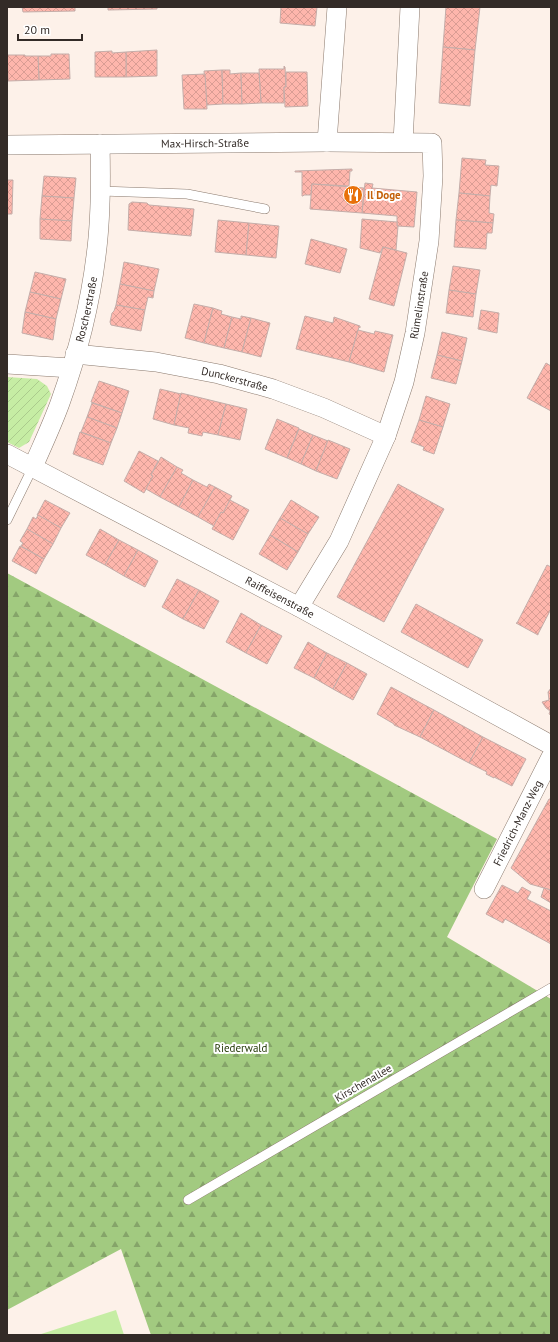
<svg xmlns="http://www.w3.org/2000/svg" width="558" height="1342" font-family="'PT Sans',sans-serif">
<defs>
<pattern id="forest-firs" width="22" height="20" patternUnits="userSpaceOnUse"><rect width="22" height="20" fill="#a2ca80"/><path d="M5 1l3.5 6h-7zM16 11l3.5 6h-7z" fill="#85a469"/></pattern>
<pattern id="garden-furrows" width="10" height="10" patternUnits="userSpaceOnUse"><rect width="10" height="10" fill="#c6eda4"/><path d="M-1 1l2-2M0 10L10 0M9 11l2-2" fill="none" stroke="#abcb8d"/></pattern>
<pattern id="building-cross-hatch" width="8" height="8" patternUnits="userSpaceOnUse"><rect width="8" height="8" fill="#feb6ac"/><path d="M0 0l8 8M0 8l8-8" fill="none" stroke="#da9d94"/></pattern>
</defs>
<rect width="100%" height="100%" fill="#fdf1e9"/>
<!-- grass -->
<path fill="#c6eda4" d="M116 1310 124 1335H38Z"/>
<!-- forest -->
<path fill="url(#forest-firs)" d="M7 573 497 839 447 937 551 999V1335H151L121 1249 7 1310Z"/>
<!-- garden -->
<path fill="url(#garden-furrows)" d="M7 377 37 379 47 386 51 394 29 442 19 448 7 442Z"/>
<!-- building -->
<g fill="url(#building-cross-hatch)" stroke="#c4ada9">
<path d="M22 7H75V11L23 12Z"/>
<path d="M108 7H157V9L108 10Z"/>
<path d="M281 7H317L315 26 280 23Z"/>
<path d="M446 7H480L475 50 443 47Z"/>
<path d="M443 47 475 50 470 106 439 103Z"/>
<path d="M157 50V76L126 77V52Z"/>
<path d="M112 51V53L126 52V77H95V52Z"/>
<path d="M51 54H69L70 79 39 80 38 56H51Z"/>
<path d="M7 55H25V56H38L39 80 8 81Z"/>
<path d="M284 66 285 67 286 87H284V103H261L259 69H284Z"/>
<path d="M222 70 223 104 207 105 204 71Z"/>
<path d="M222 70H230V74L241 73 242 104H223Z"/>
<path d="M286 72H307L308 106 285 107 284 87H286Z"/>
<path d="M241 73H259L261 103 242 104Z"/>
<path d="M205 74 207 109H184L182 75Z"/>
<path d="M462 158 486 160 485 165 499 166 497 186 491 185 490 196 459 193Z"/>
<path d="M352 169V171H350L349 186 312 184 311 195H304L303 196H302V172H295V171Z"/>
<path d="M44 176 76 178 74 198 42 196Z"/>
<path d="M7 180H13L12 214H7Z"/>
<path d="M365 183 373 184 372 188 417 192 414 227 397 226V216L362 213Z"/>
<path d="M312 184 364 188 362 213 310 209Z"/>
<path d="M459 193 490 196 489 213 494 214 493 223 456 220Z"/>
<path d="M42 196 74 198 72 221 40 219Z"/>
<path d="M132 202 147 203 149 205 194 209 191 236 128 230 129 204Z"/>
<path d="M40 219 72 221 71 241 40 239Z"/>
<path d="M362 219 397 222V226H398L396 250 383 247 380 253 360 248Z"/>
<path d="M218 220 249 223 246 255 215 252Z"/>
<path d="M456 220 493 223 492 233H487L486 249 454 247Z"/>
<path d="M249 223 279 226 276 258 246 255Z"/>
<path d="M311 239 347 249 340 273 305 264Z"/>
<path d="M383 247 407 253 394 306 369 299Z"/>
<path d="M124 262 159 269 154 291 120 284Z"/>
<path d="M453 266 480 270 476 294 449 290Z"/>
<path d="M35 272 66 279 61 299 30 292Z"/>
<path d="M120 284 154 291 153 298 148 297 145 310 116 305Z"/>
<path d="M449 290 476 294 473 317 446 313Z"/>
<path d="M30 292 61 299 56 319 25 312Z"/>
<path d="M194 304 213 308 204 343 185 338Z"/>
<path d="M116 305 145 310 141 331 111 325 110 322 112 313 114 311Z"/>
<path d="M213 308 222 311 221 314 232 317 224 348 204 343Z"/>
<path d="M481 310 499 313 497 333 478 329Z"/>
<path d="M25 312 56 319 53 340 22 333Z"/>
<path d="M241 316 251 318 242 352 224 348 232 317 241 319Z"/>
<path d="M305 316 333 323 334 317 360 326V328L359 327 349 362 296 349Z"/>
<path d="M251 318 270 323 261 357 242 352Z"/>
<path d="M358 330 374 334 375 331 393 335 384 372 349 362Z"/>
<path d="M442 332 467 338 462 361 437 355Z"/>
<path d="M437 355 462 361 456 384 431 378Z"/>
<path d="M546 363 551 366V411L527 398Z"/>
<path d="M99 381 129 391 122 413 91 402Z"/>
<path d="M160 389 181 394 174 425 153 419Z"/>
<path d="M181 393 226 404 218 435 203 432 202 436 188 433 189 428 174 425Z"/>
<path d="M426 396 450 404 443 427 419 420Z"/>
<path d="M92 403 122 413 117 428 87 417Z"/>
<path d="M226 404 247 409 240 440 218 435Z"/>
<path d="M87 417 117 428 111 443 81 432Z"/>
<path d="M277 419 299 428 287 458 265 449Z"/>
<path d="M419 420 443 427 434 454 423 450 424 447 411 442Z"/>
<path d="M299 429 313 435 301 464 287 458Z"/>
<path d="M80 432 111 443 103 465 73 454Z"/>
<path d="M313 435 328 441 316 471 301 464Z"/>
<path d="M328 440 350 449 337 479 316 471Z"/>
<path d="M139 451 158 461 151 475 153 476 144 493 124 481Z"/>
<path d="M161 457 177 467 160 497 146 489 153 476 151 475Z"/>
<path d="M177 467 183 470 181 473 193 480 179 507 160 497Z"/>
<path d="M193 480 207 487 209 484 215 487 198 517 179 507Z"/>
<path d="M398 484 444 509 384 622 337 597Z"/>
<path d="M215 487 232 496 223 513 221 512 214 526 198 517Z"/>
<path d="M45 500 70 513 61 528 37 515Z"/>
<path d="M230 500 249 510 233 540 212 529 221 512 223 513Z"/>
<path d="M291 500 319 517 308 534 280 518Z"/>
<path d="M38 515 61 528 53 544 27 529 33 517 36 519Z"/>
<path d="M280 518 308 534 298 552 270 535Z"/>
<path d="M27 529 53 544 44 559 21 546 23 543 20 541Z"/>
<path d="M100 529 119 540 105 565 86 555Z"/>
<path d="M270 535 298 552 287 570 259 554Z"/>
<path d="M119 540 138 550 124 576 105 565Z"/>
<path d="M20 546 44 559 36 574 12 561Z"/>
<path d="M138 550 158 561 145 587 124 576Z"/>
<path d="M547 565 551 567V609L538 634V635L516 623H517Z"/>
<path d="M177 579 199 590 183 619 162 607Z"/>
<path d="M199 590 219 601 204 629 183 619Z"/>
<path d="M416 604 483 640 468 668 401 632Z"/>
<path d="M241 613 261 625 246 653 226 642Z"/>
<path d="M261 625 282 636 267 664 246 653Z"/>
<path d="M308 642 327 653 314 678 294 668Z"/>
<path d="M327 653 347 663 333 689 314 678Z"/>
<path d="M347 663 367 674 353 700 333 689Z"/>
<path d="M391 687 434 710 420 737 394 725V724L377 714Z"/>
<path d="M551 688V715L549 714 550 711 546 708 542 702 549 700 548 692Z"/>
<path d="M434 710 483 737 469 763 420 737Z"/>
<path d="M483 737 526 759 512 786 494 777V778L486 774 487 772 469 763Z"/>
<path d="M549 799H551V890L530 884 511 868Z"/>
<path d="M502 885 518 893 522 887 531 892 527 899 551 911V944L505 919 503 923 486 914Z"/>
<path d="M544 888 551 890V903L541 897Z"/>
</g>
<g fill="none" stroke-linecap="round" stroke-linejoin="round">
<!-- lane casing -->
<g stroke="#8a796d" stroke-width="10">
<g id="lane">
<path d="M101 191 187 194 265 209"/>
<path d="M7 520 33 467"/>
<path d="M188 1200 551 988"/>
</g>
</g>
<!-- street casing -->
<g stroke="#8a796d" stroke-width="20">
<g id="street">
<path d="M327 142 337 7"/>
<path d="M403 142 410 7"/>
<path id="s1" d="M7 145 327 142 432 143 433 176 429 241 415 333 404 382 386 436 339 541 299 607"/>
<path id="s2" d="M75 354 156 362 219 374 273 389 324 408 386 436"/>
<path d="M7 364 71 368"/>
<path id="s3" d="M7 454 299 607 551 745"/>
<path id="s4" d="M33 467C42 446 52 425 60 403 77 356 90 305 96 256 101 219 101 181 100 144"/>
<path id="s5" d="M484 889 551 757"/>
</g>
</g>
<!-- lane -->
<use href="#lane" stroke="#fff" stroke-width="9"/>
<!-- street -->
<use href="#street" stroke="#fff" stroke-width="19"/>
</g>
<!-- icons -->
<defs>
<g id="restaurant-disc" transform="scale(1)"><circle r="9.5" fill="#e8710a" stroke="#fff"/><path d="M-5-6h1v4h1v-4h1v4h1v-4h1v5L-1.5 .5V6h-2V.5L-5-1ZM5-6V6H3V1.5H1.5Q1.5-4 5-6Z" fill="#fff"/></g>
</defs>
<g fill-rule="evenodd">
<use href="#restaurant-disc" x="353" y="195"/>
</g>
<g text-anchor="middle" dominant-baseline="central" stroke-width="4" stroke-linejoin="round" paint-order="stroke">
<!-- street labels -->
<g font-size="11" fill="#332b27" stroke="#fff">
<text stroke="none"><textPath href="#s1" startOffset="198">Max-Hirsch-Straße</textPath></text>
<text transform="translate(419 305) rotate(-81)">Rümelinstraße</text>
<text stroke="none"><textPath href="#s4" startOffset="167">Roscherstraße</textPath></text>
<text stroke="none"><textPath href="#s2" startOffset="162">Dunckerstraße</textPath></text>
<text stroke="none"><textPath href="#s3" startOffset="308">Raiffeisenstraße</textPath></text>
<text stroke="none"><textPath href="#s5" startOffset="74">Friedrich-Manz-Weg</textPath></text>
<text transform="translate(363 1083) rotate(-30)">Kirschenallee</text>
</g>
<!-- food labels -->
<g font-size="11" font-weight="bold" fill="#c56008" stroke="#fff" text-anchor="start">
<text x="367" y="195">Il Doge</text>
</g>
<!-- park labels -->
<g font-size="11" fill="#1e3500" stroke="#fff">
<text x="241" y="1048">Riederwald</text>
</g>
</g>
<!-- border -->
<rect width="558" height="1342" fill="none" stroke="#332b27" stroke-width="16"/>
<!-- scale -->
<path d="M18 34v6h64v-6" fill="none" stroke="#332b27" stroke-width="2"/>
<text x="24" y="34" font-size="12" fill="#332b27" stroke="#ffffff" stroke-width="3" paint-order="stroke">20 m</text>
</svg>
